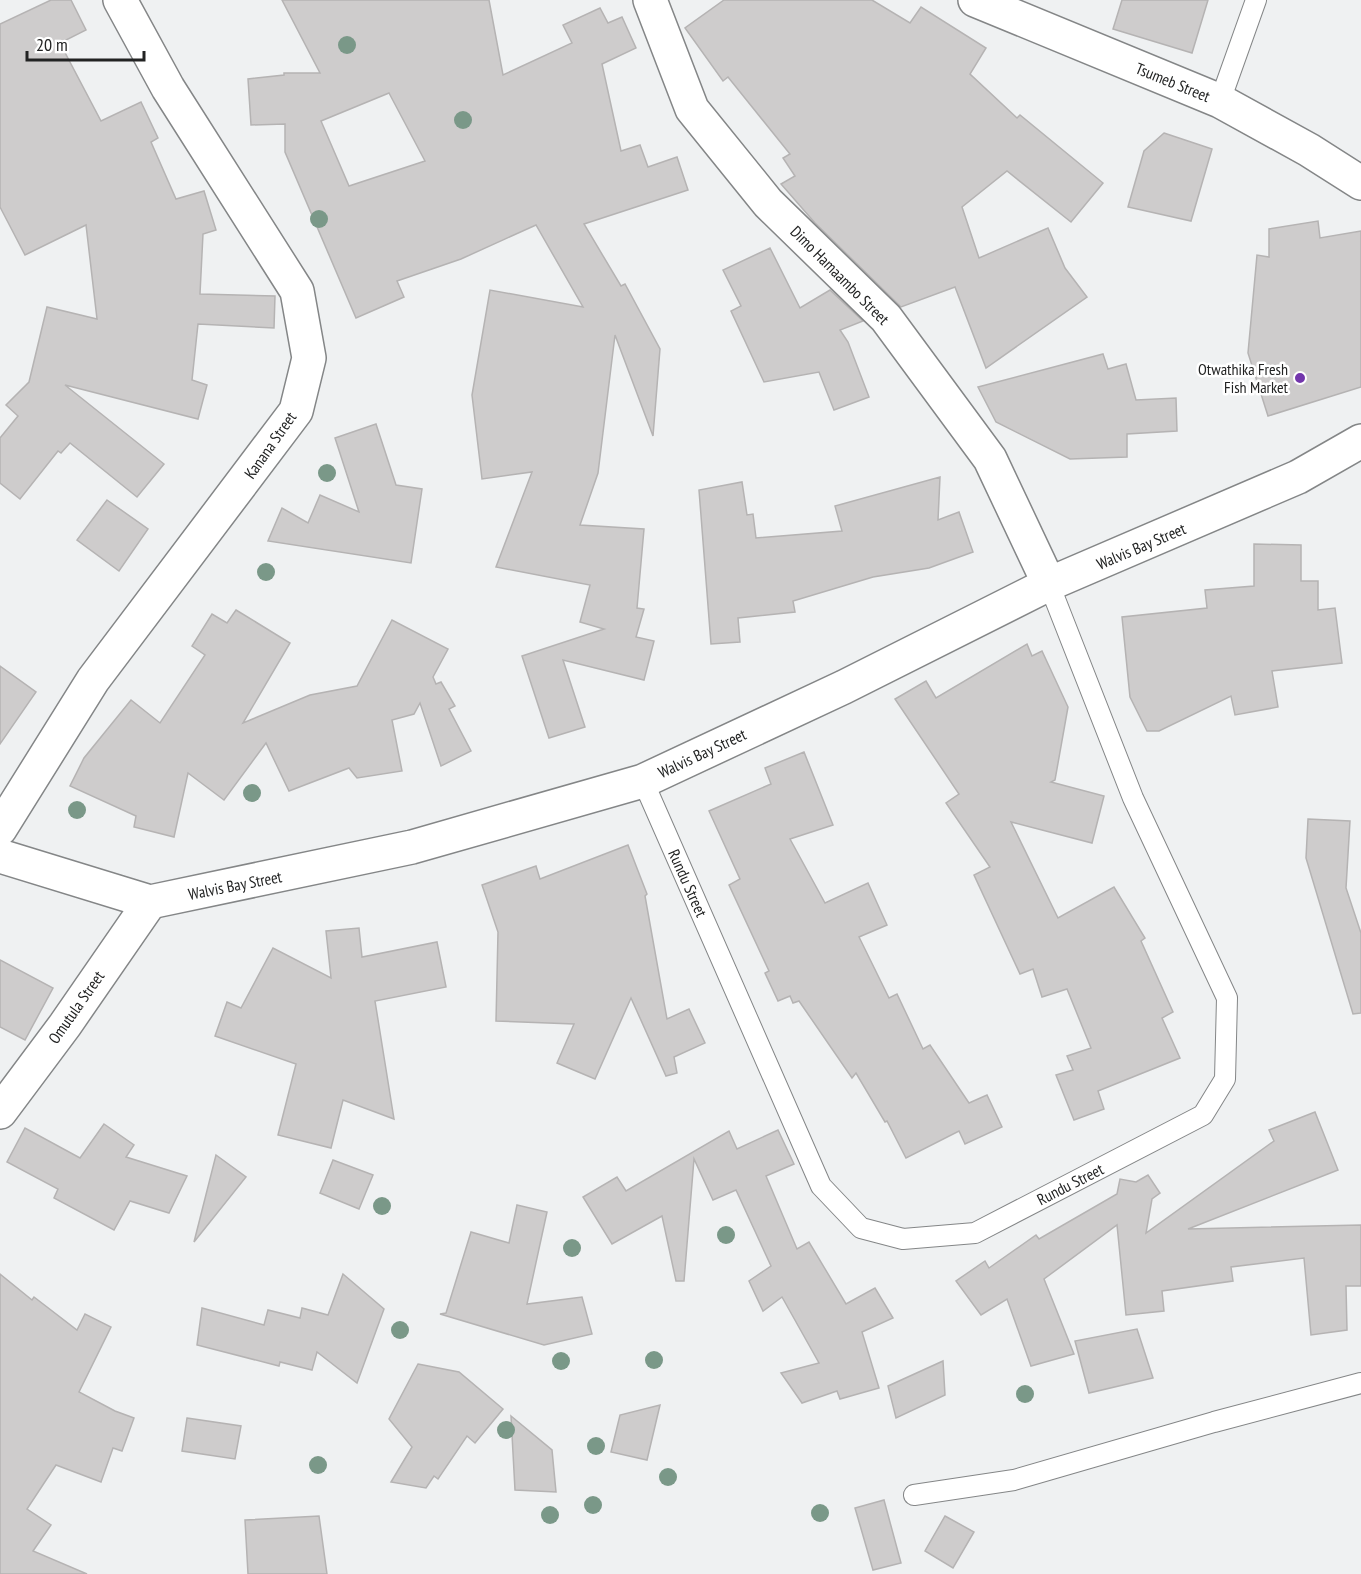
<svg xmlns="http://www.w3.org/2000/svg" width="1361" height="1574" font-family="'PT Sans Narrow',sans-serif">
<rect width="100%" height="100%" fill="#eff1f2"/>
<!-- building -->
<g fill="#cecccc" stroke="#b5b3b3" stroke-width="1.5" fill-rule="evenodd">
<path d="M51 0H71L86 30 60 43 101 121 141 102 158 138 151 142 176 199 204 191 216 230 203 234 200 294 275 296 274 328 198 324 192 380 207 385 198 419 65 385 164 464 137 497 70 443 61 453 58 451 20 499 0 483V438L18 416 6 405 29 382 47 307 97 319 86 225 25 255 0 207V24Z"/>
<path d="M282 0H489L503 75 572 43 563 25 600 8 608 23 622 17 636 48 602 64 621 151 640 145 648 167 677 157 688 190 584 224 621 286 625 284 660 349 653 436 615 335 598 473 580 525 644 529 637 608 644 609 636 637 654 641 644 680 563 660 585 727 549 738 522 656 604 629 580 622 590 585 496 567 532 472 482 479 472 395 490 290 583 307 536 225 461 259 397 281 404 297 356 318 285 152V124L251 125 248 79 284 75V73H320ZM389 93 425 161 349 186 321 121Z"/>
<path d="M724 0H872L910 23 921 7 986 48 970 74 1017 118 1020 115 1103 183 1071 222 1007 171 962 207 979 258 1048 228 1065 268 1087 297 986 368 955 287 901 307 815 223 781 184 795 176 783 158 790 154 728 77 723 81 685 28Z"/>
<path d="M1122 0H1208L1192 53 1113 29Z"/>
<path d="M1164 133 1212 149 1191 221 1128 207 1144 151Z"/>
<path d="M1318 221 1320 238 1361 231V387L1268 416 1248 353 1257 255 1269 257V229Z"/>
<path d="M770 248 800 308 830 290 863 321 840 330 848 342 869 397 834 410 819 372 764 382 731 311 741 306 723 270Z"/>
<path d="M1103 354 1108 369 1126 364 1136 400 1176 398 1177 431 1127 434V457L1070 459 996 422 978 387Z"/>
<path d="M376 424 396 485 422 489 411 563 268 541 282 508 308 523 320 495 359 512 335 438Z"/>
<path d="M940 477 938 520 959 512 973 552 929 568 873 577 793 601 795 612 738 618 740 642 711 644 699 490 742 482 747 515 753 514 756 538 842 531 835 506Z"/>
<path d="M107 500 148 529 119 571 77 540Z"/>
<path d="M1254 544 1301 545V581H1318V610L1335 608 1342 663 1272 671 1278 707 1235 715 1231 696 1159 731H1147L1130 697 1122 617 1207 608 1205 590 1254 586Z"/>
<path d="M236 610 290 643 243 723 310 695 357 686 392 620 448 649 433 677 436 684 441 682 455 706 449 709 471 751 441 766 420 703 414 714 392 720 402 771 357 778 349 768 289 791 266 743 224 800 188 773 174 837 134 827 136 816 70 786 84 758 131 700 160 723 205 655 192 646 212 614 227 623Z"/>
<path d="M1027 644 1032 656 1042 651 1068 707 1055 780 1051 782 1104 796 1092 843 1011 822 1058 918 1114 887 1145 938 1141 941 1173 1012 1162 1018 1180 1058 1098 1091 1104 1109 1074 1120 1056 1075 1073 1070 1067 1056 1091 1048 1067 989 1042 997 1033 969 1020 974 974 875 990 867 946 803 959 794 895 699 926 681 936 698Z"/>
<path d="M0 666 36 692 0 744Z"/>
<path d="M804 752 833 825 790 839 825 903 868 883 887 925 859 937 889 998 897 994 923 1049 930 1045 969 1103 987 1095 1002 1127 965 1144 959 1131 906 1158 887 1121 885 1122 856 1073 852 1078 799 1001 793 1003 790 996 778 1001 765 973 769 971 729 885 740 879 709 811 771 784 765 768Z"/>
<path d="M1308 819 1350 821 1346 888 1361 933V1013L1353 1014 1306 858Z"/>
<path d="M628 845 647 894 645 896 667 1019 689 1009 705 1043 674 1057 677 1073 666 1076 631 998 595 1079 557 1063 574 1024 496 1021 498 932 482 885 536 866 540 879Z"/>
<path d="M359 928 362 957 437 942 446 987 375 1001 394 1119 343 1100 331 1148 278 1135 296 1064 215 1036 227 1002 241 1008 273 948 331 978 326 931Z"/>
<path d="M0 960 53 988 25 1040 0 1027Z"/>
<path d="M1315 1112 1338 1170 1188 1229 1361 1225V1286H1346L1347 1330 1311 1335 1304 1258 1231 1267 1233 1281 1162 1291 1164 1311 1126 1315 1117 1225 1044 1279 1074 1354 1031 1366 1007 1299 981 1315 956 1281 985 1261 989 1268 1036 1235 1039 1239 1117 1194 1120 1179 1136 1182 1148 1175 1160 1193 1152 1199 1146 1233 1274 1141 1269 1130Z"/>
<path d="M104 1124 134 1145 126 1157 187 1176 169 1213 130 1201 114 1230 54 1198 58 1189 7 1162 25 1128 80 1158Z"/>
<path d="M778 1130 794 1164 766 1176 797 1249 809 1242 846 1304 875 1288 893 1318 862 1332 879 1388 840 1399 837 1391 802 1403 781 1373 819 1363 782 1297 763 1311 749 1281 771 1266 736 1190 713 1200 694 1159 684 1281H676L662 1216 612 1244 583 1197 617 1177 626 1191 729 1131 737 1149Z"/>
<path d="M216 1155 246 1177 194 1242Z"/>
<path d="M333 1160 373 1175 359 1209 320 1193Z"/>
<path d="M517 1205 547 1212 527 1304 582 1297 592 1334 544 1345 440 1314 446 1313 471 1232 509 1243Z"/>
<path d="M0 1274 32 1300 34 1297 77 1330 85 1314 111 1327 79 1392 115 1411 134 1418 122 1451 113 1448 101 1482 56 1465 27 1509 51 1525 33 1551 87 1574H0Z"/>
<path d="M343 1274 384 1309 357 1383 317 1352 312 1370 280 1362 279 1366 197 1345 202 1308 264 1325 268 1310 300 1318 302 1308 328 1315Z"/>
<path d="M1137 1329 1153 1378 1089 1393 1075 1341Z"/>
<path d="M943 1361 945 1395 896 1418 888 1386Z"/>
<path d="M418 1364 459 1372 503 1409 475 1443 467 1436 438 1479 434 1476 426 1488 391 1482 412 1447 389 1419Z"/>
<path d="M660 1405 647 1460 611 1452 620 1415Z"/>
<path d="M511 1416 552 1450 556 1492 515 1490Z"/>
<path d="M187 1418 241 1426 235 1459 182 1451Z"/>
<path d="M884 1500 901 1563 873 1570 855 1508Z"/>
<path d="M319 1516 327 1574H248L245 1520Z"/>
<path d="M945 1516 974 1532 953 1568 925 1551Z"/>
</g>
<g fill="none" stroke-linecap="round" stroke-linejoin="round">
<!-- lane casing -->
<g stroke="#848687" stroke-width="22">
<g id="lane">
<path d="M1220 101 1256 0"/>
<path d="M643 781 821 1186 861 1228 903 1239 975 1233 1203 1115 1225 1079 1227 998 1133 798 1049 584"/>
<path d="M914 1495 1014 1480 1214 1422 1361 1383"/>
</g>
</g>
<!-- street casing -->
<g stroke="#848687" stroke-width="36">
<g id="street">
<path d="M650 0 692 109 768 203 886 318 990 459 1049 584"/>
<path d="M975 0 1220 101 1309 150 1361 183"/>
<path d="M0 829 93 680 296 411 309 358 297 291 168 88 120 0"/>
<path d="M0 856 150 902 412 847 643 781 844 687 1049 584 1298 477 1361 441"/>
<path d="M0 1112 65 1025 150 902"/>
</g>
</g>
<!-- lane -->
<use href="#lane" stroke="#fff" stroke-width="20"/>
<!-- street -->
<use href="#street" stroke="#fff" stroke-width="33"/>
</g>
<!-- trees -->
<g fill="#7a9888">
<circle cx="347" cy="45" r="9"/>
<circle cx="463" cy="120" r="9"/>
<circle cx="319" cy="219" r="9"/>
<circle cx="327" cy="473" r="9"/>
<circle cx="266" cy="572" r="9"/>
<circle cx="252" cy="793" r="9"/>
<circle cx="77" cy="810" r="9"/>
<circle cx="382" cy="1206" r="9"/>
<circle cx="726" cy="1235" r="9"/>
<circle cx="572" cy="1248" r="9"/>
<circle cx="400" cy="1330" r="9"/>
<circle cx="654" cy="1360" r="9"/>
<circle cx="561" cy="1361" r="9"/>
<circle cx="1025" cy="1394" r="9"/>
<circle cx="506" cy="1430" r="9"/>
<circle cx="596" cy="1446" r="9"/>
<circle cx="318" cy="1465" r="9"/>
<circle cx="668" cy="1477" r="9"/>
<circle cx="593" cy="1505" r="9"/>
<circle cx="820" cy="1513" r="9"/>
<circle cx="550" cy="1515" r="9"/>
</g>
<!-- markers -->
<circle fill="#7336ac" stroke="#fff" stroke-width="2" cx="1300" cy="378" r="6"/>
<g text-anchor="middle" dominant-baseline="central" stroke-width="5" stroke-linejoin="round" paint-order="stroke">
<!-- street labels -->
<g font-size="16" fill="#222323" stroke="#fff">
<text transform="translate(1173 82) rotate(22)">Tsumeb Street</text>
<text transform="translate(840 275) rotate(45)">Dimo Hamaambo Street</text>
<text transform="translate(270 445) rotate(-55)">Kanana Street</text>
<text transform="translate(1141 546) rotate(-23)">Walvis Bay Street</text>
<text transform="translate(702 753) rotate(-25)">Walvis Bay Street</text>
<text transform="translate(688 883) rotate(66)">Rundu Street</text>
<text transform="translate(235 885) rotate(-11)">Walvis Bay Street</text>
<text transform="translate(76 1007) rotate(-55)">Omutula Street</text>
<text transform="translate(1070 1184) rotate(-27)">Rundu Street</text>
</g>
<!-- poi labels -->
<g font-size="16" fill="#222323" stroke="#fff" text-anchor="end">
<text x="1288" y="369">Otwathika Fresh<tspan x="1288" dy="18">Fish Market</tspan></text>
</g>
</g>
<!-- scale -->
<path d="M27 51v9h117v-9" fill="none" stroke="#222323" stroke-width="3"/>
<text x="36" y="51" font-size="18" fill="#222323" stroke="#ffffff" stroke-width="4.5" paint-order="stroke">20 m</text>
</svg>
